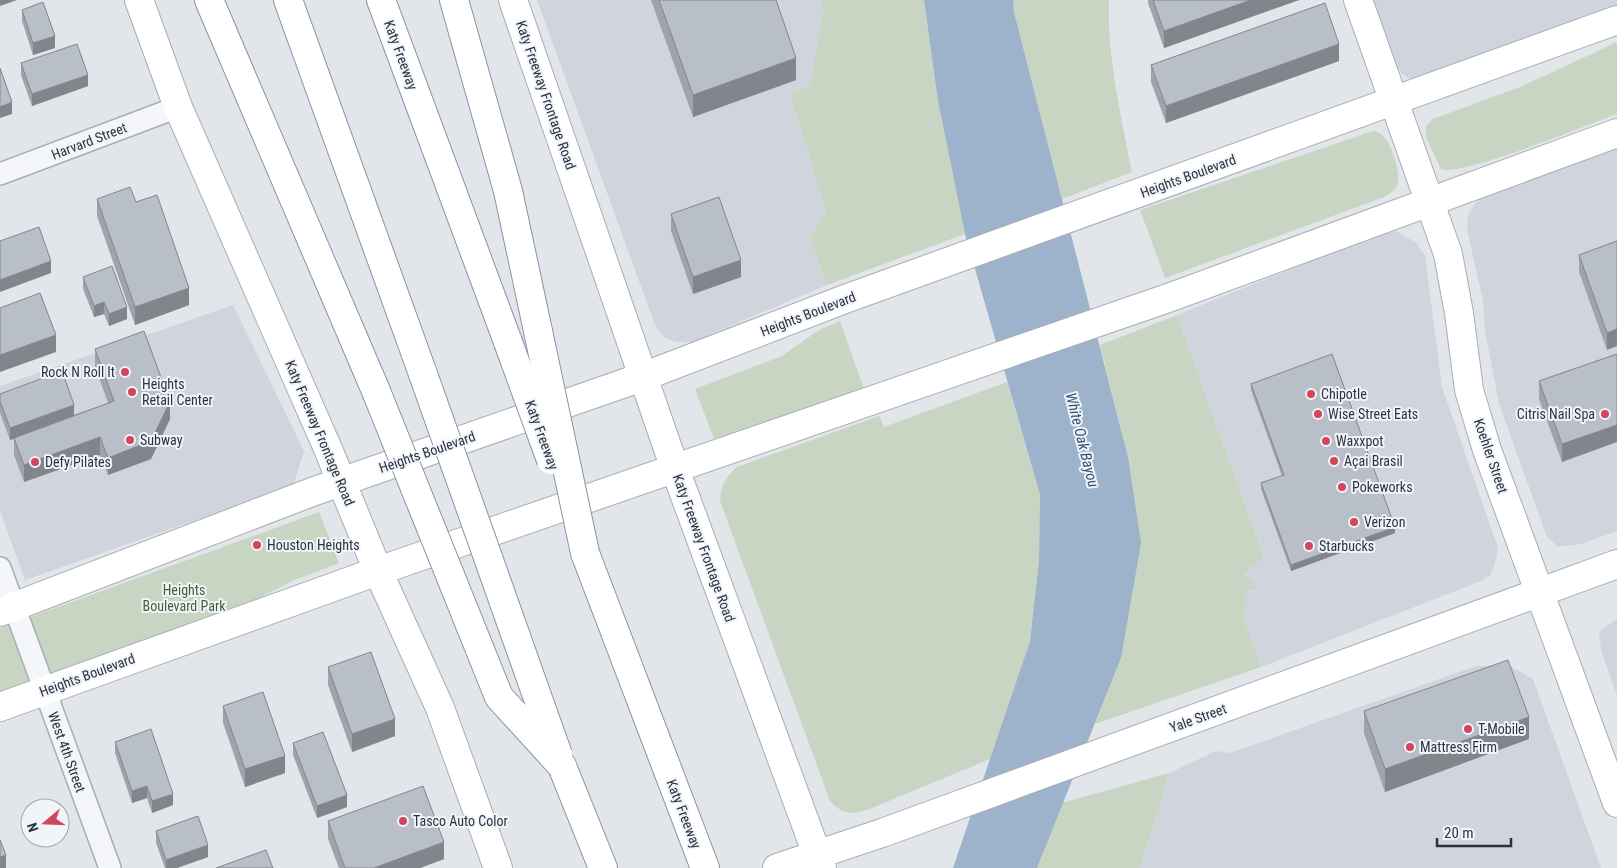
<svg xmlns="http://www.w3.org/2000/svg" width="1617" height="868" font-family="'Roboto Condensed',sans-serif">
<rect width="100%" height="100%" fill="#e2e6eb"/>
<!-- built -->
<g fill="#d0d5dd">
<path d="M537 0H821L823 11 810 86 790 94 826 211 810 239 827 285 692 342H676L665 338 655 325Z"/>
<path d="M1372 0H1617V5L1414 78H1408L1402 74 1396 65Z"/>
<path d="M1617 149V531L1581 544 1558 547 1547 537 1499 404 1485 331 1483 301 1467 229 1468 216 1475 203 1485 195Z"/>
<path d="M1396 231 1416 243 1425 255 1442 387 1498 548 1496 560 1490 576 1481 581 1261 667 1244 619 1246 589H1256L1244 574 1264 556 1177 315 1370 237Z"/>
<path d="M233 305 304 451 293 486 25 580 0 511V386Z"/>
<path d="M1617 619V696L1601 650 1599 632Z"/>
<path d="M1508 665 1533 679 1601 868H1140L1169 773 1216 751 1230 753 1476 666Z"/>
</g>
<!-- green -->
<g fill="#c8d5c3">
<path d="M821 0H924L938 101 965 234 827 285 810 239 826 211 790 94 810 86 823 11Z"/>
<path d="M1013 0H1109C1107 57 1121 116 1132 172L1062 199 1014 12Z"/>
<path d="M1617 42V114C1587 125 1464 176 1441 169L1426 137V126L1433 119 1520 87Z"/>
<path d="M1373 131C1376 132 1379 132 1381 134 1390 139 1401 173 1398 183 1397 189 1390 194 1384 197L1165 278 1140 210Z"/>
<path d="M1177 315 1264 557 1244 574 1257 589H1246L1244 619 1261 667 1095 724 1121 658 1128 457 1100 345Z"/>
<path d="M840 321 864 389 714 439 695 389 782 356 819 330Z"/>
<path d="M1007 382 1040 495 1039 560 1030 641 990 759 872 808C853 815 844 816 830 801L720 501C721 485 725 478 737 467L879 416 884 427Z"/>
<path d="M319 512 339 563 292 581 204 627 0 701V628Z"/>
<path d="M1169 773 1140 868H1037L1062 803Z"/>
</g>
<!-- water -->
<path fill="#9db3cb" d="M924 0H1013L1014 12 1128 457 1141 543 1121 658 1037 868H953L1030 641 1039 560 1040 495 965 234 938 101Z"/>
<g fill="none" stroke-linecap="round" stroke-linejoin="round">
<!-- street casing -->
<g stroke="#a7adb5" stroke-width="24">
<g id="street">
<path d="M0 174 178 107"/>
<path d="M0 568 110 868"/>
</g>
</g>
<!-- secondary casing -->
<g stroke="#a7adb5" stroke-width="30">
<g id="secondary">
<path d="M139 0 178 107 328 449 378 571 440 708 498 868"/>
<path d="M513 0 675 469 822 868"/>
<path d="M1358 0 1448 254 1459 313 1469 390 1487 450 1617 803"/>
<path d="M0 612 312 492 645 376 845 299 1617 20"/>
<path d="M0 707 378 571 1171 297 1617 133"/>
<path d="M777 868 882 833 1617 564"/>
</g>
</g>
<!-- highway casing -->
<g stroke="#8993a2" stroke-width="30">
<g id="highway">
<path d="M209 0 376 391"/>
<path d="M288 0 423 374"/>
<path d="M381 0 508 342"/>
<path d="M454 0 508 191 538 331"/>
<path d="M585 553 705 868"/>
<path d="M562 766 603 868"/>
</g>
</g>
<!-- street -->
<use href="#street" stroke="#f5f6f9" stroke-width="21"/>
<!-- secondary -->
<use href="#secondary" stroke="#fff" stroke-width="28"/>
<!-- highway -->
<use href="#highway" stroke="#fff" stroke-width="28"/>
<!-- highway-bridge casing -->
<g stroke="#8993a2" stroke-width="30" stroke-linecap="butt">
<g id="highway-bridge">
<path d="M538 331 585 553"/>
<path d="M508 342 551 460"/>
<path d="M423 374 558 755"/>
<path d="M376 391 499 697 562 766"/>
</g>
</g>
<!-- highway-bridge -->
<use href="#highway-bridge" stroke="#fff" stroke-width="28"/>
</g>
<!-- wall -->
<g fill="#9fa4ac">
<path d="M651 0H776L796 80 693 117Z"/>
<path d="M1148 0H1299L1164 48 1148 3Z"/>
<path d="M22 10 55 48 33 55 22 21Z"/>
<path d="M1339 61 1166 123 1151 82V65Z"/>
<path d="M21 63 88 86 32 106 21 75Z"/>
<path d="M97 199 136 202 189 305 135 325 97 216Z"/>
<path d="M671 214 741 277 693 294 671 231Z"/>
<path d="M1617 241 1607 350 1579 272V255Z"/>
<path d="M83 277 127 319 109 326 104 314 94 317 83 289Z"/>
<path d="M95 349 170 419 151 459 108 475 100 455 24 482 14 455V439L10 440 0 413V394L74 415 108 403 95 366Z"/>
<path d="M1617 354 1562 462 1539 399V381Z"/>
<path d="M1251 384 1395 533 1291 571 1261 489V483L1282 476 1251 390Z"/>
<path d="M328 667 395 736 352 752 328 685Z"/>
<path d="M223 706 285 773 245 787 223 723Z"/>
<path d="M1364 711 1529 739 1385 792 1364 733Z"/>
<path d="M115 742 173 805 152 813 147 798 132 803 115 753Z"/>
<path d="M293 743 347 807 317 818 293 755Z"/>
<path d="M328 821 444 859 420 868H339L328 839Z"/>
<path d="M156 831 208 857 177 868H165L156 843Z"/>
</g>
<!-- shaded-wall -->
<g fill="#82868c">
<path d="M0 0H17L0 6Z"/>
<path d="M1251 0H1299L1164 48V31Z"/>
<path d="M55 36V48L33 55V43Z"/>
<path d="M1339 44V61L1166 123V106Z"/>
<path d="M796 58V80L693 117V95Z"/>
<path d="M88 75V86L32 106V94Z"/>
<path d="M12 102V114L0 118V107Z"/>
<path d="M741 260V277L693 294V277Z"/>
<path d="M51 261V273L0 292V280Z"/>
<path d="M189 288V305L135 325V307Z"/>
<path d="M104 302V314L94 317V306Z"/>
<path d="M127 307V319L109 326V314Z"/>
<path d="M1617 329V346L1607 350V333Z"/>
<path d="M56 335V352L0 372V355Z"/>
<path d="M170 402V419L151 459 108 475V458Z"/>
<path d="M74 405V417L10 440V428Z"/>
<path d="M1617 425V442L1562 462V444Z"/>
<path d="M100 437V455L24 482V465Z"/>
<path d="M1395 527V533L1291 571V565Z"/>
<path d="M1529 717V739L1385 792V769Z"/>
<path d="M395 719V736L352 752V734Z"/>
<path d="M285 756V773L245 787V769Z"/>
<path d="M147 786V798L132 803V791Z"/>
<path d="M173 794V805L152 813V801Z"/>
<path d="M347 795V807L317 818V806Z"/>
<path d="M444 842V859L420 868H374Z"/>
<path d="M208 845V857L177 868H166V860Z"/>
<path d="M6 855V868H0V857Z"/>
</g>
<!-- building -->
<g fill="#b9bfc8" stroke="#82868c">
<path d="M659 0H776L796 58 693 95Z"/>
<path d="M1153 0H1251L1164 31Z"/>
<path d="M43 2 55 36 33 43 22 10Z"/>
<path d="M1325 3 1339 44 1166 106 1151 65Z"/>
<path d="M77 44 88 75 32 94 21 63Z"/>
<path d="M0 68 12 102 0 107Z"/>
<path d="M130 187 136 202 157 195 189 288 135 307 97 199Z"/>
<path d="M719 197 741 260 693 277 671 214Z"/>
<path d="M39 227 51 261 0 280V241Z"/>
<path d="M1617 241V329L1607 333 1579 255Z"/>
<path d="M112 266 127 307 109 314 104 302 94 306 83 277Z"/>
<path d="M40 293 56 335 0 355V308Z"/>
<path d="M144 331 170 402 151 441 108 458 100 437 24 465 14 438 114 401 95 349Z"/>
<path d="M1332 354 1395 527 1291 565 1261 483 1284 475 1251 384Z"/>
<path d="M1617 354V425L1562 444 1539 381Z"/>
<path d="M62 371 74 405 10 428 0 401V394Z"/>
<path d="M371 652 395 719 352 734 328 667Z"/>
<path d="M1508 660 1529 717 1385 769 1364 711Z"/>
<path d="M263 692 285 756 245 769 223 706Z"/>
<path d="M151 729 173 794 152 801 147 786 132 791 115 742Z"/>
<path d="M323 732 347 795 317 806 293 743Z"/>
<path d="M423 786 444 842 374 868H345L328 821Z"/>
<path d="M198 816 208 845 166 860 156 831Z"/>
<path d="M0 840 6 855 0 857Z"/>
<path d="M266 850 273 868H216Z"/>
</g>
<!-- markers -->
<g fill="#d1465a" stroke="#f2f5f8" stroke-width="2">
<circle cx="125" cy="372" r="5"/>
<circle cx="132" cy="392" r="5"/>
<circle cx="1311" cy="394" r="5"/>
<circle cx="1318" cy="414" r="5"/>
<circle cx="1605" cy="414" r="5"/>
<circle cx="130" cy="440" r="5"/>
<circle cx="1326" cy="441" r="5"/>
<circle cx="1334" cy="461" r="5"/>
<circle cx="35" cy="462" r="5"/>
<circle cx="1342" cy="487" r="5"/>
<circle cx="1354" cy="522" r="5"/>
<circle cx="257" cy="545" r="5"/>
<circle cx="1309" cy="546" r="5"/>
<circle cx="1468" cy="729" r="5"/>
<circle cx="1410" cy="747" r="5"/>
<circle cx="403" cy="821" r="5"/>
</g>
<g text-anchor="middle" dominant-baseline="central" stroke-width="4" stroke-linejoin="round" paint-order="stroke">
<!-- street labels -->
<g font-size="14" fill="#2a3343" stroke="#f2f5f8">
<text transform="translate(401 55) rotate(70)">Katy Freeway</text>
<text transform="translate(546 95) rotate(71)">Katy Freeway Frontage Road</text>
<text transform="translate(89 141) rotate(-21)">Harvard Street</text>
<text transform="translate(1188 176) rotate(-20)">Heights Boulevard</text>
<text transform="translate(808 314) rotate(-21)">Heights Boulevard</text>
<text transform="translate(320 433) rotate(67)">Katy Freeway Frontage Road</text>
<text transform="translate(542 435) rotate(70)">Katy Freeway</text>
<text transform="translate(427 452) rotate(-19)">Heights Boulevard</text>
<text transform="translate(1491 456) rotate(71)">Koehler Street</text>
<text transform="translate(704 548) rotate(70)">Katy Freeway Frontage Road</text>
<text transform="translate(87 675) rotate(-20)">Heights Boulevard</text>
<text transform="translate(1198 718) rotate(-20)">Yale Street</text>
<text transform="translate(67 752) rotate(70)">West 4th Street</text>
<text transform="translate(684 814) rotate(69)">Katy Freeway</text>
</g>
<!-- poi labels -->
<g font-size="14" fill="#2a3343" stroke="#f2f5f8" text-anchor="start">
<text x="115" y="372" text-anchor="end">Rock N Roll It</text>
<text x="142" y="384">Heights<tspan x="142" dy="16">Retail Center</tspan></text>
<text x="1321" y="394">Chipotle</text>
<text x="1328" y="414">Wise Street Eats</text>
<text x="1595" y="414" text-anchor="end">Citris Nail Spa</text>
<text x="140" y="440">Subway</text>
<text x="1336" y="441">Waxxpot</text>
<text x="1344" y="461">Açai Brasil</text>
<text x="45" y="462">Defy Pilates</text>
<text x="1352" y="487">Pokeworks</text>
<text x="1364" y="522">Verizon</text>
<text x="267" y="545">Houston Heights</text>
<text x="1319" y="546">Starbucks</text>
<text x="1478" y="729">T-Mobile</text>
<text x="1420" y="747">Mattress Firm</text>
<text x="413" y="821">Tasco Auto Color</text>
</g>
<!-- park labels -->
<g font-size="14" fill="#3e5f37" stroke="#f2f5f8">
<text x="184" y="590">Heights<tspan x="184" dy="16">Boulevard Park</tspan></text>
</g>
<!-- water labels -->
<g font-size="15" font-style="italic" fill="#335178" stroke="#f2f5f8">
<text transform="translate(1082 440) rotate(76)">White Oak Bayou</text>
</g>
</g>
<!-- north arrow -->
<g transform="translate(45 823) rotate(251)"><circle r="24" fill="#f2f5f8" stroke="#a2a7b0"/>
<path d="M0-4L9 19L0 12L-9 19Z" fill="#d1465a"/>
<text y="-8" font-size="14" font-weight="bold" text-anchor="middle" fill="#2a3343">N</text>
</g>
<!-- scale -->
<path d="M1437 838v8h74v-8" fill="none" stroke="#2a3343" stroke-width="2.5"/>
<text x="1444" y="838" font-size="15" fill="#2a3343" stroke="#f2f5f8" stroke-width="4" paint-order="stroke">20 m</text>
</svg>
